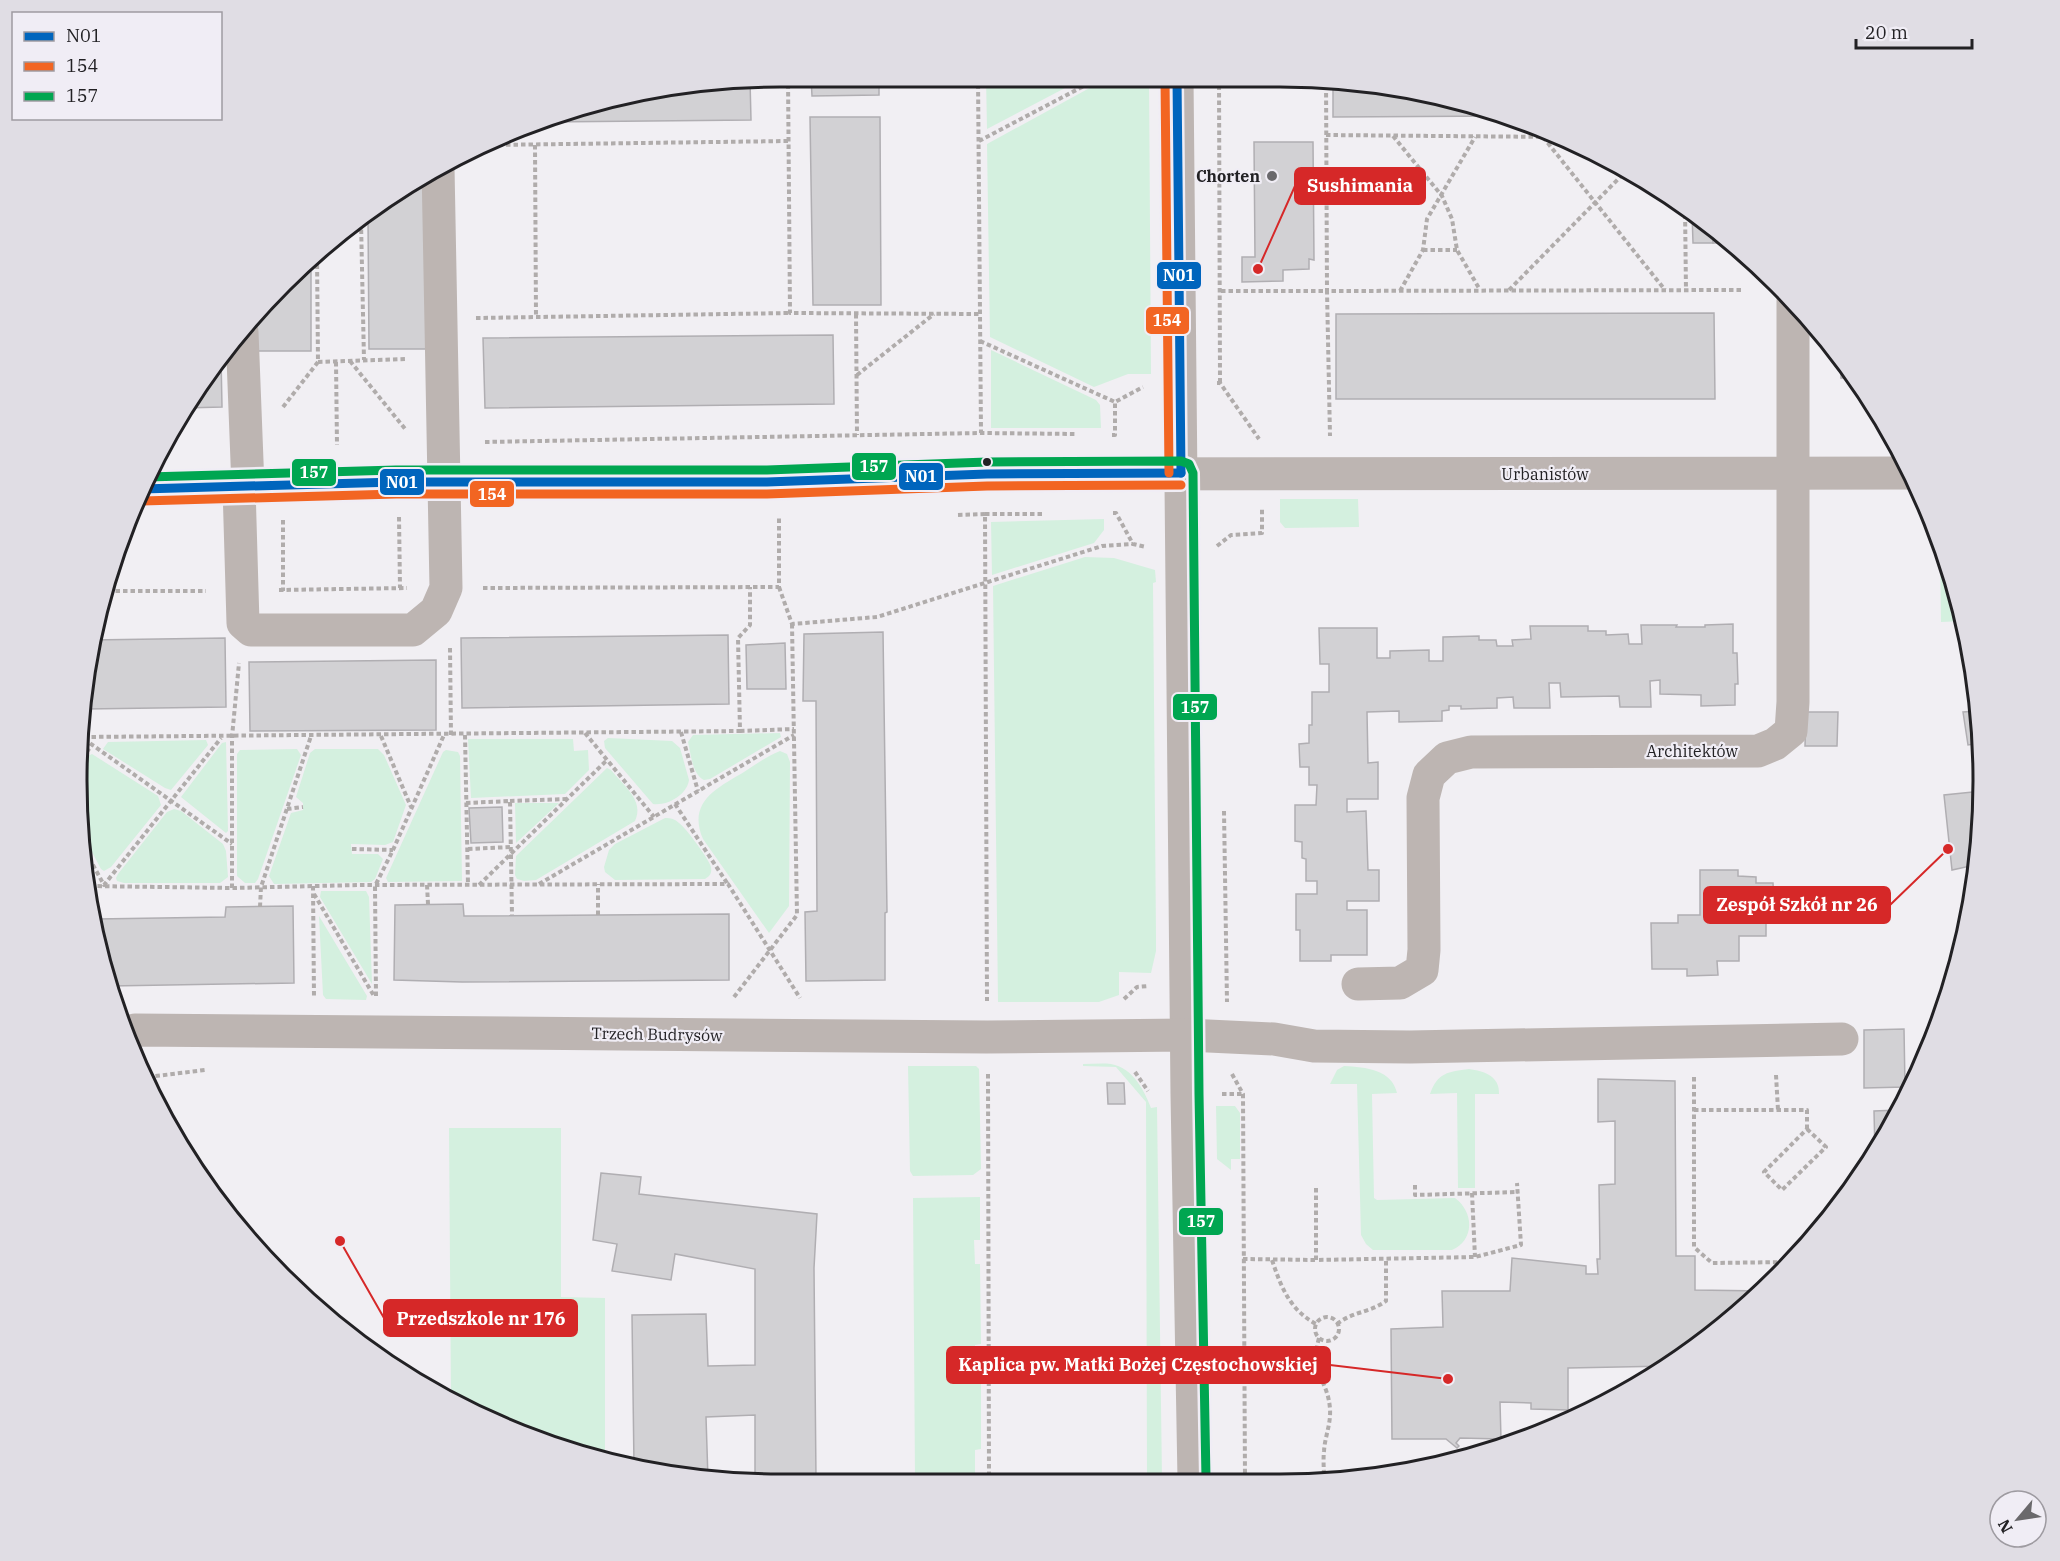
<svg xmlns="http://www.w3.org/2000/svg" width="2060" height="1561" font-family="'IBM Plex Serif',serif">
<rect width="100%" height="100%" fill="#f1eff3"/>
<!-- green -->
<g fill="#d4f0df">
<path d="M986 77H1086L987 129Z"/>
<path d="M1112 78H1149L1151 374H1128L1094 387 990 337 987 144 1106 79Z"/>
<path d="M991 350 1096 400 1100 405 1101 428H991Z"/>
<path d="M1280 499H1358L1359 527 1285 528 1280 522Z"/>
<path d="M1104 519V530L1094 543 992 575 991 522Z"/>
<path d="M1940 544 1963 621 1941 622Z"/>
<path d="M1085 557 1114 558 1155 570 1156 582 1153 583 1156 937V951L1151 973 1119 972V995L1099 1002H998L993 586Z"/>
<path d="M780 733 781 737 710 779 704 780C692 774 691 754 688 742L693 735Z"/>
<path d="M608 738 672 741 680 748 689 780C687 795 667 806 653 804L605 748 604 741Z"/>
<path d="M468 739H573L574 751 588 750 589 770 565 794 471 798Z"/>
<path d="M206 740 208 745 171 790 165 788 103 749 108 742Z"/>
<path d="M226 742 228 831 226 833 181 797 222 743Z"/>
<path d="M297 749 301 755 258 879 255 883H245L237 876V754L240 750Z"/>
<path d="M315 749H378L384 755 406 805 393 842 385 845 351 844 352 854H378L383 859 375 879 371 882 274 884 269 876 291 813 303 810V803L296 797 310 753Z"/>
<path d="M446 750 458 752 460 756 462 881 388 882 386 878 443 752Z"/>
<path d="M780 751 787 754 790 762 789 906 769 933 703 839C687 802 717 788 744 772 755 765 767 756 780 751Z"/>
<path d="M92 754 158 796 161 805 111 867 104 871 101 869 78 826 82 764 88 756Z"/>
<path d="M607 768 611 770C623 785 645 801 635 821L536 880 524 881 517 879 515 875 516 856Z"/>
<path d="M515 803H559L516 843Z"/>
<path d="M174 809 181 811 223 844 226 851 228 877 220 883H124L117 881 116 878 118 874 167 812Z"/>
<path d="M665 818C671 818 675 819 679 823 686 828 709 859 711 867 712 873 710 876 705 879L615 880 605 872 604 867 609 850 615 844Z"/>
<path d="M321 891H366L369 897 372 984 320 897Z"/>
<path d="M319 916 367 996 366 1000 326 999 323 995Z"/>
<path d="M1083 1064C1092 1064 1102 1063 1111 1064 1133 1068 1144 1090 1151 1108L1157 1107 1162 1479H1147L1146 1102 1116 1067 1083 1066Z"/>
<path d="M908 1066H976L979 1069 981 1169 973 1175 913 1176 910 1171Z"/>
<path d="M1344 1066C1366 1067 1392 1070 1397 1093L1372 1094 1374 1198 1377 1200 1455 1198C1474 1212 1475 1240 1452 1250H1373L1366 1244 1361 1235 1357 1084H1330L1337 1070Z"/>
<path d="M1469 1069C1484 1071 1500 1076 1499 1094H1475V1188H1458L1457 1093 1430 1094C1438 1072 1448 1072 1469 1069Z"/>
<path d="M1216 1106H1235L1240 1113V1159H1231V1170L1217 1159Z"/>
<path d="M449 1128H561V1297L605 1298V1459L555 1447 451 1400Z"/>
<path d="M980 1197V1240H974L975 1264H980L981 1344 975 1345V1369L981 1370V1449L975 1450V1473H981V1479H915L913 1198Z"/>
</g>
<!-- building -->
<g fill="#d2d1d4" stroke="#b0aeb2" stroke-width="1.5">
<path d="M811 77H879V95L812 96Z"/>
<path d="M1333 79 1462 101 1504 116 1333 117Z"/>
<path d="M750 80 751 120 546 122 598 101Z"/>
<path d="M810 117H880L881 305H813Z"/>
<path d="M1254 142H1313L1314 260 1309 259V269L1283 270V281L1242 282V257H1255Z"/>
<path d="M425 174 426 349H369L368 217Z"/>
<path d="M1692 213 1713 230V243H1693Z"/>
<path d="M1713 230 1729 243H1713Z"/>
<path d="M311 261V351H256L255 316 282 283Z"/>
<path d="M1714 313 1715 399H1336V314Z"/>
<path d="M833 335 834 404 485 408 483 338Z"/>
<path d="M221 357 222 407 185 408 195 389Z"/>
<path d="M1841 361 1856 378H1841Z"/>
<path d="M1733 624V653H1737L1738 684H1735V705L1701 706V695L1660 694V680L1650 681 1651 707H1620L1619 696 1561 697 1560 683H1549L1550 708H1514L1513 697 1497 698V708L1461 709V706H1449V710L1442 711V721L1399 722V711L1367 712 1368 763 1378 762V799H1347V812L1366 811 1368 870H1379V901H1347V910H1367V955H1331V961H1300V930H1296V894H1317V881H1306V859L1302 858V842L1295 841V805H1316L1317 785H1309V767H1300L1299 744 1309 743V725H1312V692H1329V664H1320L1319 628H1377V658H1390V651L1429 650V661H1443V637L1479 636V640H1496L1497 646H1513L1512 640 1531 639 1530 626H1588V631H1606V635L1628 634 1629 644H1642L1641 625H1677L1676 627H1705V625Z"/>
<path d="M883 632 887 912 885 913V980L806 981 805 912 817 911 816 701H803L804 634Z"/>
<path d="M728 635 729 704 462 708 461 638Z"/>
<path d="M225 638 226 707 86 709 91 640Z"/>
<path d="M785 643 786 689H747L746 645Z"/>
<path d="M436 660V730L250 731 249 662Z"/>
<path d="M1977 711 1980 743 1968 745 1963 712Z"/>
<path d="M1806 712H1838L1837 746H1805Z"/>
<path d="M1982 791 1975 865 1952 870 1944 795Z"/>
<path d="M502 807 503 842 471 843 469 808Z"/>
<path d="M1700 870H1738V876L1756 877V883H1773L1775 921 1766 920V936H1739V961H1717L1718 975 1687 976V969H1652L1651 923H1678V915H1700Z"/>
<path d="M463 904 464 916 729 914V980L462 982 394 980 395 905Z"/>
<path d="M293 906 294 983 110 986 97 919 225 917 226 907Z"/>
<path d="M1904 1029 1905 1087 1864 1088V1030Z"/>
<path d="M1598 1079 1675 1081 1676 1256H1695V1290L1762 1291 1669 1366 1568 1368V1410L1531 1409V1403L1500 1402 1501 1439 1460 1438 1456 1443 1459 1446 1457 1448 1446 1439H1392L1391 1329 1443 1327 1442 1291H1510L1512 1258 1586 1266V1274H1598L1597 1259H1600L1599 1185 1615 1184V1121L1598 1122Z"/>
<path d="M1107 1083H1124L1125 1104H1108Z"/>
<path d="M1898 1110 1875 1153 1874 1111Z"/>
<path d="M601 1173 641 1177 639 1194 817 1214 814 1268 816 1479H755V1415L706 1417 708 1479H689V1469L644 1468 634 1466 632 1315 706 1314 708 1366 755 1365V1269L675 1254 671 1280 612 1271 617 1244 593 1240Z"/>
</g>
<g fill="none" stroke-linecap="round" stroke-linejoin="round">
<!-- path -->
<g stroke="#b0acab" stroke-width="4" stroke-dasharray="4.5 3" stroke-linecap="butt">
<path d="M788 77 790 313 981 314"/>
<path d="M978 77 981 433"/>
<path d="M1219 78 1220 383"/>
<path d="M1326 78 1327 291 1742 290"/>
<path d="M1326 135 1559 137"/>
<path d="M1393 136 1442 196 1452 219 1457 250 1480 290"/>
<path d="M1543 137 1665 290"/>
<path d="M979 141 1101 77"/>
<path d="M491 145 789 141"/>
<path d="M535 145 536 317"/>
<path d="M1685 207 1686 291"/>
<path d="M361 222 364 360"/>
<path d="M351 230H361"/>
<path d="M1423 250H1457"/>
<path d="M1509 290 1627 170"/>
<path d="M1221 291H1327L1330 436"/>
<path d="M1400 291 1423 250 1427 219 1475 137"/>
<path d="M856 314 857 435"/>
<path d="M476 318 790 313"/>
<path d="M980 341 1115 402"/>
<path d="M350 361 406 430"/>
<path d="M318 362 405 359"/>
<path d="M336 362 337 445"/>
<path d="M857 375 934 314"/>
<path d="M1217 383H1220L1259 439"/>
<path d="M283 407 318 362 317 256"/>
<path d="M1112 435H1115V402L1143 387"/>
<path d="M485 442 981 433 1077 434"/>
<path d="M1113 513H1116L1133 544 1146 547"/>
<path d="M985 514H1042"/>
<path d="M958 515 985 514 987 1001"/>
<path d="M399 517 400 588"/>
<path d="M283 520V591"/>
<path d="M1217 546 1231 535 1262 533V509"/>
<path d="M779 587 792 624 877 617 1102 546 1133 544"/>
<path d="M483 588 779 587V518"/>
<path d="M279 590 407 588"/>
<path d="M108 591H206"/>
<path d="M450 648 451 735"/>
<path d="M740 731 794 729"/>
<path d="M681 732 698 791"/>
<path d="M585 733 654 817"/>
<path d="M465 735 468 885"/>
<path d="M381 736 411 807"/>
<path d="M84 737 740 731 738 638 750 625V587"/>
<path d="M84 739 232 844"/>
<path d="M82 758 92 745"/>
<path d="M510 801 566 799"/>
<path d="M466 803 510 801 512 915"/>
<path d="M675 804 727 883"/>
<path d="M287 809 303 807"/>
<path d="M1224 811 1227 1002"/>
<path d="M82 845 104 885 221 738"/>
<path d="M352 849 393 850"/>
<path d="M468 849 511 847"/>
<path d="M539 884 794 735"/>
<path d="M93 885 94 905"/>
<path d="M427 885 428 904"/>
<path d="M479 885 607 760"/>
<path d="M90 886 232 888 358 885 728 884 800 998"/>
<path d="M313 886 314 997"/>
<path d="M232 888V737L239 663"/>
<path d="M314 894 374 996"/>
<path d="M260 907 261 887 311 736"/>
<path d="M598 915V884"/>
<path d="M376 996 375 886 393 850 444 735"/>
<path d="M734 997 797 915 792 624"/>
<path d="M1124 999 1137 987 1148 986"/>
<path d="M1135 1072 1148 1091"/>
<path d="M988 1074 989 1479"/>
<path d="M1232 1074 1243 1094 1245 1479"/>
<path d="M1776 1075 1778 1110"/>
<path d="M148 1077 205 1070"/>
<path d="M1694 1077V1247L1712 1263 1790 1262"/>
<path d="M1222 1094H1243"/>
<path d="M1694 1110H1807V1129"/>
<path d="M1807 1129 1826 1147 1782 1190 1764 1172Z"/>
<path d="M1415 1185V1195L1518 1192"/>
<path d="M1316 1188V1260L1475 1257 1521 1245 1517 1183"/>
<path d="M1472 1193 1475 1257"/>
<path d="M1243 1259 1316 1260"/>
<path d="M1272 1260C1281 1287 1290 1310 1316 1324"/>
<circle cx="1327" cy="1329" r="12"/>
<path d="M1337 1324C1352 1312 1371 1312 1386 1301V1259"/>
<path d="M1319 1338C1309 1374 1328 1379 1330 1409 1331 1424 1325 1436 1324 1451 1323 1460 1324 1469 1324 1479"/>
</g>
<!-- minor -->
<g stroke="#bdb5b2" stroke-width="33">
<path d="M1177 78 1187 1094 1194 1479"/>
<path d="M242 332 248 487"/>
<path d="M239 487 243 623 251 630H413L436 611 446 588 438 167"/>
<path d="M142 489 396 482H767L987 474 1910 473"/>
<path d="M1358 984 1400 983 1422 970 1424 950 1423 798 1429 775 1447 758 1471 752 1758 751 1775 744 1791 731 1793 702V301"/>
<path d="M127 1033 135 1030 987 1037 1187 1035 1274 1039 1314 1046 1410 1047 1842 1039"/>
</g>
<!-- bus-1 casing -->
<g stroke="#f0edf5" stroke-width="14">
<g id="bus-1">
<path d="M1177 78 1181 473"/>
<path d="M142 489 396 482H767L987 474 1181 473"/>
</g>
</g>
<!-- bus-2 casing -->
<g stroke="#f0edf5" stroke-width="14">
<g id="bus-2">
<path d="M1165 78 1169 473"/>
<path d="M142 501 396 494H767L987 486 1181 485"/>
</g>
</g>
<!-- bus-3 casing -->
<g stroke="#f0edf5" stroke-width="14">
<path id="bus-3" d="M147 477 396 470H767L987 462 1181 461 1189 464 1193 473 1199 1094 1206 1479"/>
</g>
<!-- bus-1 -->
<use href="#bus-1" stroke="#0065bd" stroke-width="9"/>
<!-- bus-2 -->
<use href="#bus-2" stroke="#f26522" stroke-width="9"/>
<!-- bus-3 -->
<use href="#bus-3" stroke="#00a651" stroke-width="9"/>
</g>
<!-- markers -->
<circle fill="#6a696c" stroke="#f0edf5" stroke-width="2" cx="1272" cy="176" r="6"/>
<circle fill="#222124" stroke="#f0edf5" stroke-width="2" cx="987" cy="462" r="5"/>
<g text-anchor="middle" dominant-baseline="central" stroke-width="4.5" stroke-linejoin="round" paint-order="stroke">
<!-- poi labels -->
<g font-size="16" font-weight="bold" fill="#222124" stroke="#f0edf5" text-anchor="end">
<text x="1260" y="176">Chorten</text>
</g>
<!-- street labels -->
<g font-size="16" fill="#222124" stroke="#f0edf5">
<text x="1545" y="474">Urbanistów</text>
<text x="1692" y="751">Architektów</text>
<text transform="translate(657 1034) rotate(1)">Trzech Budrysów</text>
</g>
</g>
<!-- crop -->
<path d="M0 0H2060V1561H0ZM780 87H1280A693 693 0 0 1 1973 780V781A693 693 0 0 1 1280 1474H780A693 693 0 0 1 87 781V780A693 693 0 0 1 780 87Z" fill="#e0dde4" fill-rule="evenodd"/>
<path fill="none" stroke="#222124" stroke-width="3" d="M780 87H1280A693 693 0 0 1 1973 780V781A693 693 0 0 1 1280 1474H780A693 693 0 0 1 87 781V780A693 693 0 0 1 780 87Z"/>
<!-- callouts -->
<path fill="none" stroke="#d62828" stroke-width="2" d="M1258 269L1295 186M1948 849L1890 905M340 1241L384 1318M1448 1379L1330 1365"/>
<g fill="#d62828" stroke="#f0edf5" stroke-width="2">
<circle cx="1258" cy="269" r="6"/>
<circle cx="1948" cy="849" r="6"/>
<circle cx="340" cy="1241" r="6"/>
<circle cx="1448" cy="1379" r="6"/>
</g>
<g fill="#d62828" stroke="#d62828" stroke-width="2">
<rect x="1295" y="168" width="130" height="36" rx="6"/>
<rect x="1704" y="887" width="186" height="36" rx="6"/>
<rect x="384" y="1300" width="193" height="36" rx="6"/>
<rect x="947" y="1347" width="383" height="36" rx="6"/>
</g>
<g font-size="18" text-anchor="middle" font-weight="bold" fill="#fff">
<text x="1360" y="192">Sushimania</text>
<text x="1797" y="911">Zespół Szkół nr 26</text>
<text x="481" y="1325">Przedszkole nr 176</text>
<text x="1138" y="1371">Kaplica pw. Matki Bożej Częstochowskiej</text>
</g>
<g stroke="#f0edf5" stroke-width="2">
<rect x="1156" y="261" width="46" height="29" rx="6" fill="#0065bd"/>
<rect x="1145" y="306" width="45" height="29" rx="6" fill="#f26522"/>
<rect x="851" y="452" width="46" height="29" rx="6" fill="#00a651"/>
<rect x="291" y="458" width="46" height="29" rx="6" fill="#00a651"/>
<rect x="898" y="462" width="46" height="29" rx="6" fill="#0065bd"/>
<rect x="379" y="468" width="46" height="28" rx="6" fill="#0065bd"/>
<rect x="469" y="480" width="46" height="28" rx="6" fill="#f26522"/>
<rect x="1172" y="693" width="46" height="28" rx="6" fill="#00a651"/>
<rect x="1178" y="1207" width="46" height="29" rx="6" fill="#00a651"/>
</g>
<g font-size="16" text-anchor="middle" font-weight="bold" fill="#fff">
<text x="1179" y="281">N01</text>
<text x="1167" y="326">154</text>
<text x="874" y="472">157</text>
<text x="314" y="478">157</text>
<text x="921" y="482">N01</text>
<text x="402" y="488">N01</text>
<text x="492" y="500">154</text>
<text x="1195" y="713">157</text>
<text x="1201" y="1227">157</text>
</g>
<!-- legend -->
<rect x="12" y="12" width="210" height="108" fill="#f0edf5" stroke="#9e9ba1" stroke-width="1.5"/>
<rect x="24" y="32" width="30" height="9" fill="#0065bd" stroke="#9e9ba1" stroke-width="1.5"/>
<text x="66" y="42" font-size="18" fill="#222124">N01</text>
<rect x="24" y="62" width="30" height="9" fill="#f26522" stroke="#9e9ba1" stroke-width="1.5"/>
<text x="66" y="72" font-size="18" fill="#222124">154</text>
<rect x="24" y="92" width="30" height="9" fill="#00a651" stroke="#9e9ba1" stroke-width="1.5"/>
<text x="66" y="102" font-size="18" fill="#222124">157</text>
<!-- north arrow -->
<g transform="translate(2018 1519) rotate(241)"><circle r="28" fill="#f0edf5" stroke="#9e9ba1" stroke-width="1.5"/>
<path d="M0-4.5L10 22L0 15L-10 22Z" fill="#6a696c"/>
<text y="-9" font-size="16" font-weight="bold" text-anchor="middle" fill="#222124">N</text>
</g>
<!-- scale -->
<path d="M1856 39v9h116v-9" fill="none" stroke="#222124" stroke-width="3"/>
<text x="1865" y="39" font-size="18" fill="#222124" stroke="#f0edf5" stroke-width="4.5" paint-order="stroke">20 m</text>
</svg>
